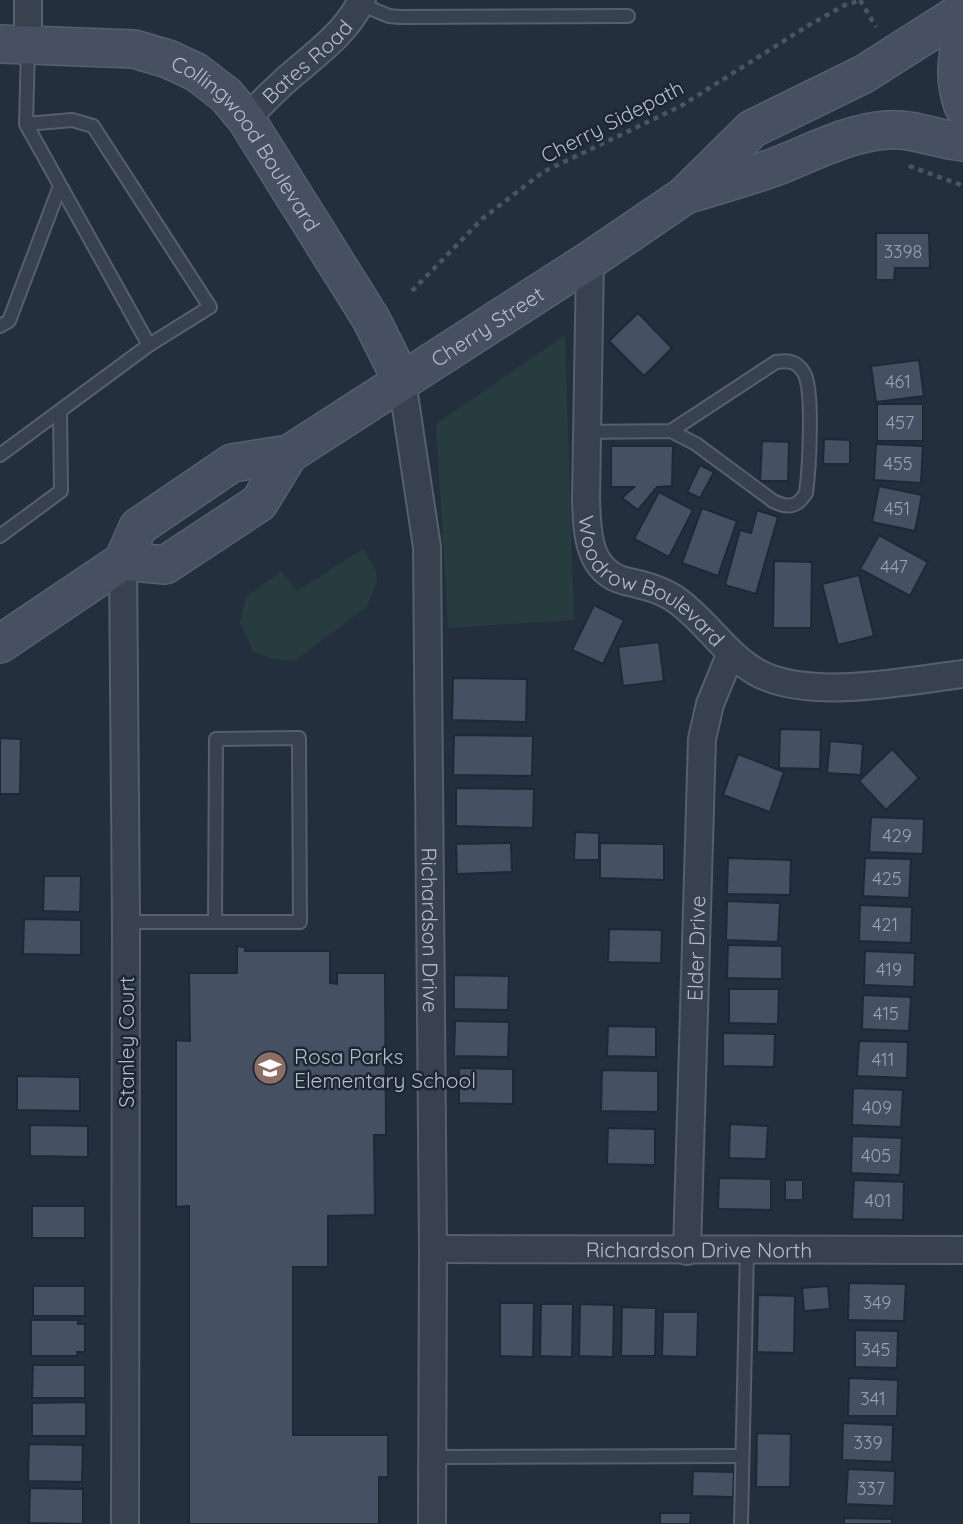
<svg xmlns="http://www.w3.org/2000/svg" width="963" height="1524" font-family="Quicksand,sans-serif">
<rect width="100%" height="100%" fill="#242f3e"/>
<!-- green -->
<g fill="#263c3f">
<path d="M565 335 574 620 448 628 436 424Z"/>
<path d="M363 549 376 570 377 581 367 607 294 661 272 659 253 651 240 622 246 597 281 571 297 591Z"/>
</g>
<!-- building -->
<g fill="#455162" stroke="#1f2835" stroke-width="2">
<path d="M876 233H929L930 268H895L894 280H876Z"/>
<path d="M638 313 672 348 644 376 609 341Z"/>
<path d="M919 360 924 396 876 402 871 366Z"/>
<rect x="877" y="404" width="46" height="37"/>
<path d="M824 439 850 440V464H823Z"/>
<path d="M762 441 789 442 788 481H760Z"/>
<path d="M876 444 923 446 921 483 874 480Z"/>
<path d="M611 446H673L672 486 657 487 638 510 622 498 634 487H611Z"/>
<path d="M700 465 714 472 700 498 687 492Z"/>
<path d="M879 486 922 495 915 531 872 522Z"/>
<path d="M659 492 693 510 669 557 634 539Z"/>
<path d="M702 508 737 521 718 576 682 563Z"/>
<path d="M757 510 778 517 756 594 725 585 740 530 751 533Z"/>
<path d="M879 535 928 562 910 596 860 569Z"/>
<path d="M774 561 812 562 811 628H773Z"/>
<path d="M859 575 874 636 838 645 822 584Z"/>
<path d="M594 605 624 620 603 664 572 650Z"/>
<path d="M659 642 664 681 623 686 618 647Z"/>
<path d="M453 678 527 679 526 722 452 720Z"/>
<path d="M780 729 821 730 820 769 779 768Z"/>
<path d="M454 735 533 736 532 776 453 775Z"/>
<path d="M0 738 21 739 20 794H0Z"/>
<path d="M830 741 863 744 861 775 827 773Z"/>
<path d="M892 749 919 778 886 810 859 781Z"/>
<path d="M738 754 784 772 770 812 723 795Z"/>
<path d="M456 788 534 789 533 828 456 826Z"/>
<path d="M871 817 924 819 923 854 869 852Z"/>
<path d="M575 832 599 833V860H574Z"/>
<path d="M511 843 512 872 457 874 456 844Z"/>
<path d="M600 843 664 844V880L600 878Z"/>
<path d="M728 858 791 860 790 895 727 894Z"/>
<path d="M865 858 911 859 909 898 863 896Z"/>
<path d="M44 876H81L80 912 43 911Z"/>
<path d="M727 901 780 903 778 942 726 940Z"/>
<path d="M860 905 912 907 911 943 859 941Z"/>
<path d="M24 919 81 920V955L23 954Z"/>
<path d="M609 929 662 930 661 963 608 962Z"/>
<path d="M728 945 782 946V979L727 978Z"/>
<path d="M237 946 245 947V951H330V983L337 984V973H385L386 1135H374L375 1215 328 1216V1267H293V1435H388V1477H379V1524H189V1206L176 1207V1040L190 1041 189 973H237Z"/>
<path d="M865 951 915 953 914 987 864 985Z"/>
<path d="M454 975 509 976 508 1010 454 1009Z"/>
<path d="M729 989H779L778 1024 729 1023Z"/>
<path d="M863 995 911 997 909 1031 862 1029Z"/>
<path d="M455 1021 509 1022 508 1057 454 1056Z"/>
<path d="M608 1026 656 1027V1057L607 1056Z"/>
<path d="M723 1033 775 1034 774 1067 723 1066Z"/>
<path d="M859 1041 908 1042 907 1078 857 1076Z"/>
<path d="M459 1068 513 1069V1104L459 1103Z"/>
<path d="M602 1070 658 1071V1112L601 1111Z"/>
<path d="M17 1076 80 1077V1111L17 1110Z"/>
<path d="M853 1088 903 1090 901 1127 852 1125Z"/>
<path d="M730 1124 768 1126 766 1159 729 1158Z"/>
<path d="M30 1125 88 1126V1157L30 1156Z"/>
<path d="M608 1128 655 1129V1165L607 1164Z"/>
<path d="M852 1136 902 1138 900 1175 851 1173Z"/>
<path d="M719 1178 771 1179V1210L718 1209Z"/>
<rect x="785" y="1180" width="18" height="20"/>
<path d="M854 1180 904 1182 903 1220 852 1219Z"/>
<rect x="32" y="1206" width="53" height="32"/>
<path d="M849 1283 906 1284 904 1321 848 1320Z"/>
<rect x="33" y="1286" width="52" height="30"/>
<path d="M828 1286 830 1309 804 1311 802 1288Z"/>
<path d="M758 1295 795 1296 794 1353 757 1352Z"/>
<path d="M500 1303H534L533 1357 500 1356Z"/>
<path d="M541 1304H573L572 1357 540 1356Z"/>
<path d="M580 1304 614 1305 613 1357 579 1356Z"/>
<path d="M622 1307 656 1308 655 1356H621Z"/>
<path d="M663 1312H698L697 1357 662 1356Z"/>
<path d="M31 1320H78V1324H85V1352H77V1356H31Z"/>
<path d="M855 1330 898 1331 897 1368 855 1367Z"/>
<path d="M33 1365H85V1398H32Z"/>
<path d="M849 1378 898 1380 897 1416H848Z"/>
<path d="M86 1402V1436H32V1403Z"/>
<path d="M843 1423 893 1425 892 1462 842 1460Z"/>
<path d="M757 1433 791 1434 790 1487H756Z"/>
<path d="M29 1444 83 1445 82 1482 28 1481Z"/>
<path d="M848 1469 895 1471 894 1506 846 1504Z"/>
<path d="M693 1471 734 1472 733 1497 692 1496Z"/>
<path d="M30 1488 83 1489V1524L29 1523Z"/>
<path d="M660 1513H691L690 1524H660Z"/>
<path d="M844 1518 892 1519V1524H844Z"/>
</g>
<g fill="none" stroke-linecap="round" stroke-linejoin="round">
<!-- service casing -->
<g stroke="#565f6c" stroke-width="16">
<g id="service">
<path d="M360 4 389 16 400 17 628 16"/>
<path d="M26 124 72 120 93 126 210 307 149 345 26 124 28 47"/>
<path d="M0 326 9 321 60 186"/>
<path d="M586 432 671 431 776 362C788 360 797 361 804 373 814 390 809 471 806 493 797 508 787 508 773 501L696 444 671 431"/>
<path d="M0 455 149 345"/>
<path d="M0 536 61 491 60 411"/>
<path d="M126 922H300L299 738 216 739 215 922"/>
<path d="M434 1457 742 1456"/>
<path d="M741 1524 747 1251"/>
</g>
</g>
<!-- minor casing -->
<g stroke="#565f6c" stroke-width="30">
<g id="minor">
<path d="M28 0V44"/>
<path id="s1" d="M246 119C262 103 277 87 294 73 321 50 346 32 362 0"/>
<path id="s2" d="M590 260 586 498C587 531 587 571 625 581 643 585 660 589 675 599 706 620 725 655 758 673 810 701 907 681 963 674"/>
<path id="s3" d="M402 381 427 547 433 1249 432 1524"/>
<path d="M123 561 126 922 125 1524"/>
<path id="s4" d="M433 1249 963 1250"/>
<path id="s5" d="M687 1251 702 739 710 704 731 653"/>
</g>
</g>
<!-- secondary casing -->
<g stroke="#565f6c" stroke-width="40">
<g id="secondary">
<path d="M963 34C956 59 954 81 963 106"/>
<path id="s6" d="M0 44 134 49 168 59 196 72 226 95 246 119 371 319 402 381"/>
<path d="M692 193C721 184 751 176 780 165 815 151 851 132 888 130 915 128 937 140 963 142"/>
<path id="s7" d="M123 561 165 565 259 503 289 454 590 260 684 196 752 129 864 74 963 11"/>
<path d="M0 644 123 561 138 527 232 463 289 454"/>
</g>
</g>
<!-- path -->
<g stroke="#44595c" stroke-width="4.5" stroke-dasharray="5 5" stroke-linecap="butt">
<path d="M860 0 876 27"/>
<path d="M909 166 961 185 963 189"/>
<path d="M412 291 482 219 543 172 681 106 809 25 845 5 862 0"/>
</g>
<!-- service -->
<use href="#service" stroke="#38414e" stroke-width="12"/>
<!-- minor -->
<use href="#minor" stroke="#38414e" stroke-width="26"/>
<!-- secondary -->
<use href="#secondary" stroke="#465061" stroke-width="37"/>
</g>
<!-- icons -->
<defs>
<g id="school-disc" transform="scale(1.75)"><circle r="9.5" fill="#8d6e63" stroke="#1d2633"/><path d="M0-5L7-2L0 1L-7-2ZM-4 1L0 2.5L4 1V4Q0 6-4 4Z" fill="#fff"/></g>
</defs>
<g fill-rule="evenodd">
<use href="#school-disc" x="270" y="1068"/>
</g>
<g text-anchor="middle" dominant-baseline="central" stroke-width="5" stroke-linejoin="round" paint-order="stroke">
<!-- number labels -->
<g font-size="18" fill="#98a1af">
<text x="903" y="251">3398</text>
<text x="898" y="381">461</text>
<text x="900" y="422">457</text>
<text x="898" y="463">455</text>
<text x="897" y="508">451</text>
<text x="894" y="566">447</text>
<text x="897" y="835">429</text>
<text x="887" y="878">425</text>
<text x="885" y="924">421</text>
<text x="889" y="969">419</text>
<text x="886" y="1013">415</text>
<text x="883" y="1059">411</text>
<text x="877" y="1107">409</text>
<text x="876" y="1155">405</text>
<text x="878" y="1200">401</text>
<text x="877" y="1302">349</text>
<text x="876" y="1349">345</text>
<text x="873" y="1398">341</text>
<text x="868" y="1442">339</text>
<text x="871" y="1488">337</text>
</g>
<!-- street labels -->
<g font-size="21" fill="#b4bcc9" stroke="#1d2633">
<text stroke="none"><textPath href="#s1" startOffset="84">Bates Road</textPath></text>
<text transform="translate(612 121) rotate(-27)">Cherry Sidepath</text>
<text stroke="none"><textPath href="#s6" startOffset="287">Collingwood Boulevard</textPath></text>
<text stroke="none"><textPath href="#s7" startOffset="448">Cherry Street</textPath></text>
<text stroke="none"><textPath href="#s2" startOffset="355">Woodrow Boulevard</textPath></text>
<text stroke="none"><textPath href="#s3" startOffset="551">Richardson Drive</textPath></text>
<text stroke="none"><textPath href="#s5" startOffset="303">Elder Drive</textPath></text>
<text transform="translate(126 1042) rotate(-90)">Stanley Court</text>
<text stroke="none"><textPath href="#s4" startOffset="266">Richardson Drive North</textPath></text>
</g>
<!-- poi labels -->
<g font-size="21" fill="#b4bcc9" stroke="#1d2633" text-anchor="start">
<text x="294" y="1056">Rosa Parks<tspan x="294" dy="24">Elementary School</tspan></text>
</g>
</g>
</svg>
